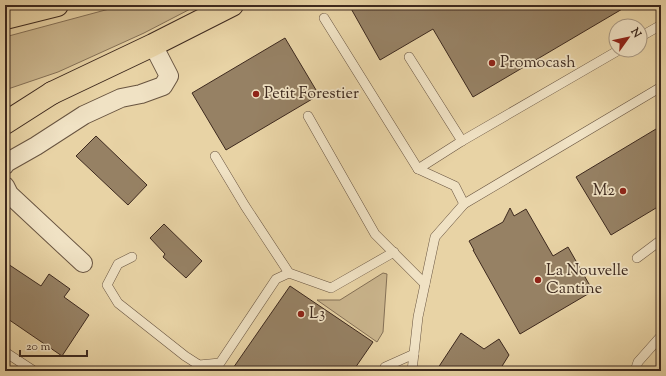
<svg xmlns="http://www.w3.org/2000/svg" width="666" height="376" font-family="'Sorts Mill Goudy',serif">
<rect width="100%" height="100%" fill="#e8d3a5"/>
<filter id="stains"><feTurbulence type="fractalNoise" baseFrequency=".005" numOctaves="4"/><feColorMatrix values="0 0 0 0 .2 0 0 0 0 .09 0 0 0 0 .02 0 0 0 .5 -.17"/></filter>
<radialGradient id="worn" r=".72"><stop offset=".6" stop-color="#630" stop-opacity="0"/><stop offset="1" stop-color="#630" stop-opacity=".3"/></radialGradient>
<!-- green -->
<g fill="#cbb68e" stroke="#847056">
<path d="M124 5H198L144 33 58 72 5 90V37Z"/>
<path d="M383 273 387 274 383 332 377 342 317 300H340Z"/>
</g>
<!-- building -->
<g fill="#968164" stroke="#3d291e">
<path d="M349 5H629L473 97 433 29 380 60Z"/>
<path d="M285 38 319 95 226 150 192 93Z"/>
<path d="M661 126V205L611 235 576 177Z"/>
<path d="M96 136 147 185 128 205 76 156Z"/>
<path d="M510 208 514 216 526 209 553 256 568 247 593 291 520 334 473 250H474L469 241 503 222Z"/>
<path d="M164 224 202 261 186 278 163 257 165 254 150 238Z"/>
<path d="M5 262 41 286 49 274 70 289 64 297 89 315 62 356 5 317Z"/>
<path d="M290 286 373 342 353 371H231Z"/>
<path d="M461 333 484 349 499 339 509 355 499 371H436Z"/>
</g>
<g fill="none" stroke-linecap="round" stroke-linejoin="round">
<!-- service casing -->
<g stroke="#685440" stroke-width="10">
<g id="service">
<path d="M324 18 418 169 455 186 464 204"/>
<path d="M640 37 661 25"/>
<path d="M409 57 462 141 418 169"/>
<path d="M308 116 375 234 425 284"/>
<path d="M462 141 619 50"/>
<path d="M215 156 245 206 289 273"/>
<path d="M132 257 118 264 107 285 118 303 185 356 199 365 220 363 276 279 289 273 331 288 394 252"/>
<path d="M637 258 661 240"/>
<path d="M5 352 34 371"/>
<path d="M383 371 385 367 414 354"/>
<path d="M412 371 418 317 435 237 464 204 661 87"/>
<path d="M635 371 638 362 661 336"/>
</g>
</g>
<!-- minor casing -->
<g stroke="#685440" stroke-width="20">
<g id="minor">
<path d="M5 165 6 163 36 146 84 115 121 98 141 94 163 86 169 76 153 45"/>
<path d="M5 186 9 194 83 263"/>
</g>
</g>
<!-- primary casing -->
<g stroke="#3d291e" stroke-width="24">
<g id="primary">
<path d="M5 18 57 5"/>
<path d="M5 123 52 93"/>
</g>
</g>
<!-- trunk casing -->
<g stroke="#3d291e" stroke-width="24">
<path id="trunk" d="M52 93 153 45 232 5"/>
</g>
<!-- service -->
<use href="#service" stroke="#f0e2c4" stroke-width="9"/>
<!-- minor -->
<use href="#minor" stroke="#f0e2c4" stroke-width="18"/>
<!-- primary -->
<use href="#primary" stroke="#e8d3a5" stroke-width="22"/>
<!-- trunk -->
<use href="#trunk" stroke="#e8d3a5" stroke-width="22"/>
</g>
<!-- markers -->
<g fill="#8f2418" stroke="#f0e2c4" stroke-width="1.5">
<circle cx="492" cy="63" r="4"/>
<circle cx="256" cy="94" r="4"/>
<circle cx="623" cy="191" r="4"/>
<circle cx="538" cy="280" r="4"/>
<circle cx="301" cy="314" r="4"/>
</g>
<g text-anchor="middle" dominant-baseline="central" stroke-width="3.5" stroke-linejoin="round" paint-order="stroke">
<!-- poi labels -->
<g font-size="16" fill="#3d291e" stroke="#f0e2c4" text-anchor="start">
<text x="500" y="63">Promocash</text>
<text x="264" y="94">Petit Forestier</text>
<text x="615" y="191" text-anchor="end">M2</text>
<text x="546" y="271">La Nouvelle<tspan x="546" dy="18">Cantine</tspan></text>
<text x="309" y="314">L3</text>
</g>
</g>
<!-- margin -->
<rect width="666" height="376" fill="none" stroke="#e8d3a5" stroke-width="20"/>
<rect x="6" y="6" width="654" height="364" fill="none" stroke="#3d291e" stroke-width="2"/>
<rect x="10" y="10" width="646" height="356" fill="none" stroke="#3d291e"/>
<!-- north arrow -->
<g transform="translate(628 38) rotate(57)"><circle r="19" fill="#f0e2c4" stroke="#a89882"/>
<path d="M0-3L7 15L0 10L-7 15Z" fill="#8f2418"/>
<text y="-6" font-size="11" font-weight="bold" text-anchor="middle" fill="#3d291e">N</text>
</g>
<!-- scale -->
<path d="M20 350v6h67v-6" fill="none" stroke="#3d291e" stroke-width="2"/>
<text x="26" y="350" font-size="12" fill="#3d291e" stroke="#f0e2c4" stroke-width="3" paint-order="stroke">20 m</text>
<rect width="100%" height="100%" filter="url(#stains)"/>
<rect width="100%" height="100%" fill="url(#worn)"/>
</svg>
